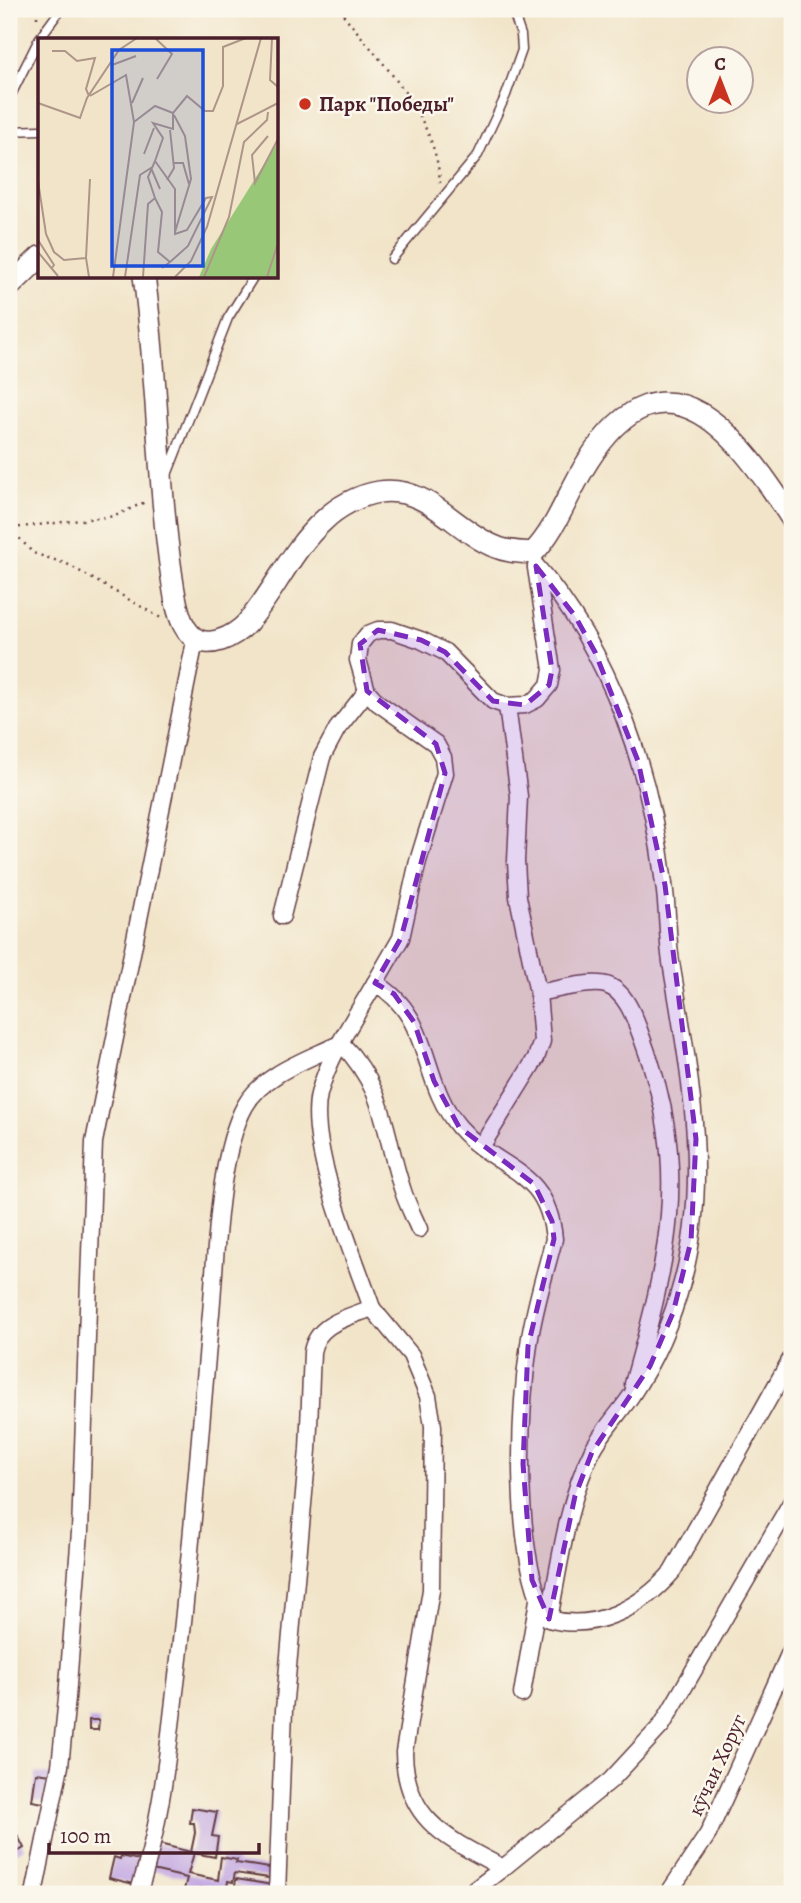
<svg xmlns="http://www.w3.org/2000/svg" width="801" height="1903" font-family="Alegreya,serif">
<rect width="100%" height="100%" fill="#fbf7ec"/>
<filter id="ink" filterUnits="userSpaceOnUse"><feTurbulence type="fractalNoise" baseFrequency=".0143" numOctaves="2"/><feDisplacementMap in="SourceGraphic" scale="14" xChannelSelector="R" yChannelSelector="G"/><feConvolveMatrix kernelMatrix="1 2 1 2 8 2 1 2 1" color-interpolation-filters="sRGB"/></filter>
<filter id="wash" filterUnits="userSpaceOnUse"><feTurbulence type="fractalNoise" baseFrequency=".00686" numOctaves="4" result="noise"/><feDisplacementMap in="SourceGraphic" scale="28" xChannelSelector="R" yChannelSelector="G"/><feGaussianBlur stdDeviation="1.57" result="paint"/><feColorMatrix in="noise" values="0 0 0 0 0 0 0 0 0 0 0 0 0 0 0 0 0 1.4 0 .05"/><feComposite in="paint" operator="in"/></filter>
<g filter="url(#wash)">
<rect width="100%" height="100%" fill="#f1e4c8"/>
<g id="blocks">
<!-- building -->
<g fill="#b798df">
<path d="M89 1720H99L98 1730H89Z"/>
<path d="M36 1773 52 1775 49 1804 32 1801Z"/>
<path d="M192 1808 217 1812 212 1836 218 1837 215 1857 194 1853 188 1874 218 1880 221 1857 237 1860 236 1863 270 1868 269 1878 235 1873 233 1882 228 1881 226 1893 200 1888 198 1894H183L187 1878 148 1869 155 1843 191 1852 195 1833 194 1823H190Z"/>
<path d="M18 1836 24 1848 12 1855 9 1841Z"/>
<path d="M121 1856 139 1860 134 1884 109 1878 114 1857 120 1859Z"/>
<path d="M236 1879 273 1885V1894L235 1886Z"/>
</g>
</g>
</g>
<g filter="url(#ink)">
<use href="#blocks" fill-opacity="0" stroke="#633d43" stroke-width="2"/>
<g fill="none" stroke-linecap="round" stroke-linejoin="round">
<!-- lane casing -->
<g stroke="#633d43" stroke-width="11">
<g id="lane">
<path d="M9 99 39 39 61 9"/>
<path d="M9 131 40 130"/>
<path d="M392 259 478 155 506 95 522 50 521 35 512 9"/>
<path d="M167 475 228 318 254 276"/>
</g>
</g>
<!-- street casing -->
<g stroke="#633d43" stroke-width="19">
<g id="street">
<path d="M536 566C611 652 651 772 664 884 668 910 667 936 671 962 688 1066 711 1175 683 1279 672 1321 655 1360 631 1396 618 1415 603 1430 592 1451 567 1502 560 1563 549 1619"/>
<path d="M282 916 322 757 337 729 367 691"/>
<path d="M375 983 401 938 418 861 445 773 443 757 436 744 378 703 367 691 358 660 360 644 368 634 378 630H392L421 640 445 652 493 701 507 706 525 705 537 699 549 685 552 670 536 568"/>
<path d="M538 993C554 990 592 980 606 985 627 991 636 1022 643 1041 691 1169 668 1258 633 1384"/>
<path d="M481 1147 536 1058 542 1041 538 993 518 897 516 861 519 796 507 706"/>
<path d="M372 1308C354 1256 307 1146 319 1094 329 1055 355 1018 375 983 433 1016 419 1080 459 1127 499 1173 547 1166 554 1239 545 1274 534 1308 529 1344 519 1414 512 1559 549 1619 595 1632 642 1607 672 1572L792 1357"/>
<path d="M522 1694 538 1600"/>
<path d="M503 1868 611 1780 662 1725 792 1501"/>
<path d="M34 1894 60 1766 67 1698 80 1532 94 1142 195 641"/>
<path d="M138 1894C160 1829 167 1760 175 1692 191 1566 199 1439 211 1313 216 1257 218 1154 245 1106 263 1073 310 1059 341 1043 387 1091 383 1130 402 1188 406 1202 413 1215 419 1229"/>
<path d="M277 1894 284 1710 308 1450 312 1352C317 1323 347 1318 372 1308L411 1355 428 1396 433 1426 431 1590 404 1752C405 1822 449 1839 503 1868L469 1894"/>
<path d="M668 1894 708 1834 792 1648"/>
</g>
</g>
<!-- secondary casing -->
<g stroke="#633d43" stroke-width="24">
<g id="secondary">
<path d="M144 276C158 376 157 478 172 578 176 606 182 653 221 640 230 637 241 630 247 623 275 591 291 550 323 521 337 507 359 495 379 492 428 485 455 531 496 547 507 552 520 552 533 553 558 527 568 492 588 461 667 336 741 440 792 519"/>
<path d="M9 287 40 257"/>
</g>
</g>
<!-- path -->
<g stroke="#633d43" stroke-width="2.5" stroke-dasharray="2 5" stroke-linecap="butt">
<path d="M37 9V23"/>
<path d="M339 9C379 61 436 114 440 183"/>
<path d="M10 528 33 553 67 564 161 618"/>
<path d="M12 528 115 516 145 502"/>
</g>
<!-- lane -->
<use href="#lane" stroke="#fff" stroke-width="8"/>
<!-- street -->
<use href="#street" stroke="#fff" stroke-width="16"/>
<!-- secondary -->
<use href="#secondary" stroke="#fff" stroke-width="21"/>
</g>
</g>
<!-- marked area -->
<path fill="#7b2cbf" fill-opacity="0.2" stroke="#7b2cbf" stroke-width="5" stroke-dasharray="14 9" stroke-linejoin="round" d="M536 566 575 616 595 652 638 761 665 885 696 1139 691 1241 673 1313 650 1366 592 1452 575 1496 549 1619 532 1580 523 1464 528 1346 554 1239 552 1221 534 1184 459 1127 434 1081 414 1022 394 994 375 983 401 938 445 773 436 744 367 691 360 644 378 630 421 640 445 652 493 701 525 705 549 685 552 670Z"/>
<!-- markers -->
<circle fill="#c8321e" stroke="#fbf7ec" stroke-width="2.5" cx="305" cy="104" r="7"/>
<g text-anchor="middle" dominant-baseline="central" stroke-width="5" stroke-linejoin="round" paint-order="stroke">
<!-- poi labels -->
<g font-size="21" font-weight="bold" fill="#4a1f2b" stroke="#fbf7ec" text-anchor="start">
<text x="319" y="104">Парк "Победы"</text>
</g>
<!-- street labels -->
<g font-size="21" fill="#4a1f2b" stroke="#fbf7ec">
<text transform="translate(717 1765) rotate(-65)">кӯчаи Хоруг</text>
</g>
</g>
<!-- overview -->
<g transform="translate(38 38)">
<rect width="240" height="240" fill="#f1e4c8"/>
<path d="M240 104V239H161L173 211Z" fill="#98c877"/>
<path fill="none" stroke="#ae9589" stroke-width="2" d="M117 0 134 16 119 41M234 0 232 42 240 49M14 13H27L39 23 57 20 48 51 51 58M74 27 98 18M52 58 88 37 96 84 117 68 135 75M0 65 42 80 49 60 81 12 99 0M94 65 105 40M136 77 147 98 153 141 137 194M199 86 240 65M230 98 214 117 217 145 240 101M106 116 116 90M117 123 125 100 115 85 135 91V75L149 58 167 73H175L185 48V9L208 0M136 125H145L151 146M129 142 136 130 132 92M0 143 8 196 16 214 26 222 48 220M117 160 110 139 117 123 137 151V196L149 192 168 160 174 159 150 208 132 224M0 202 16 227 13 231M0 214 20 238M51 239 48 220 52 141M75 239 96 84M87 239 102 137 113 130 122 151M105 239 110 166 117 160 124 174 120 214 132 224 124 230M137 239 153 223 169 189 223 0M166 239 191 179 206 104 229 82 230 74M229 239 240 205"/>
<path fill="#1d4ed8" fill-opacity="0.15" stroke="#1d4ed8" stroke-width="3.5" d="M74 12H165V228H74Z"/>
<rect width="240" height="240" fill="none" stroke="#4a1f2b" stroke-width="3.5"/>
</g>
<!-- margin -->
<rect width="801" height="1903" fill="none" stroke="#fbf7ec" stroke-width="35"/>
<!-- north arrow -->
<g transform="translate(720 80)"><circle r="33" fill="#fbf7ec" stroke="#b4a19f" stroke-width="2"/>
<path d="M0-5L12 26L0 18L-12 26Z" fill="#c8321e"/>
<text y="-10" font-size="19" font-weight="bold" text-anchor="middle" fill="#4a1f2b">С</text>
</g>
<!-- scale -->
<path d="M49 1843v10h210v-10" fill="none" stroke="#4a1f2b" stroke-width="3.5"/>
<text x="60" y="1843" font-size="21" fill="#4a1f2b" stroke="#fbf7ec" stroke-width="5" paint-order="stroke">100 m</text>
</svg>
